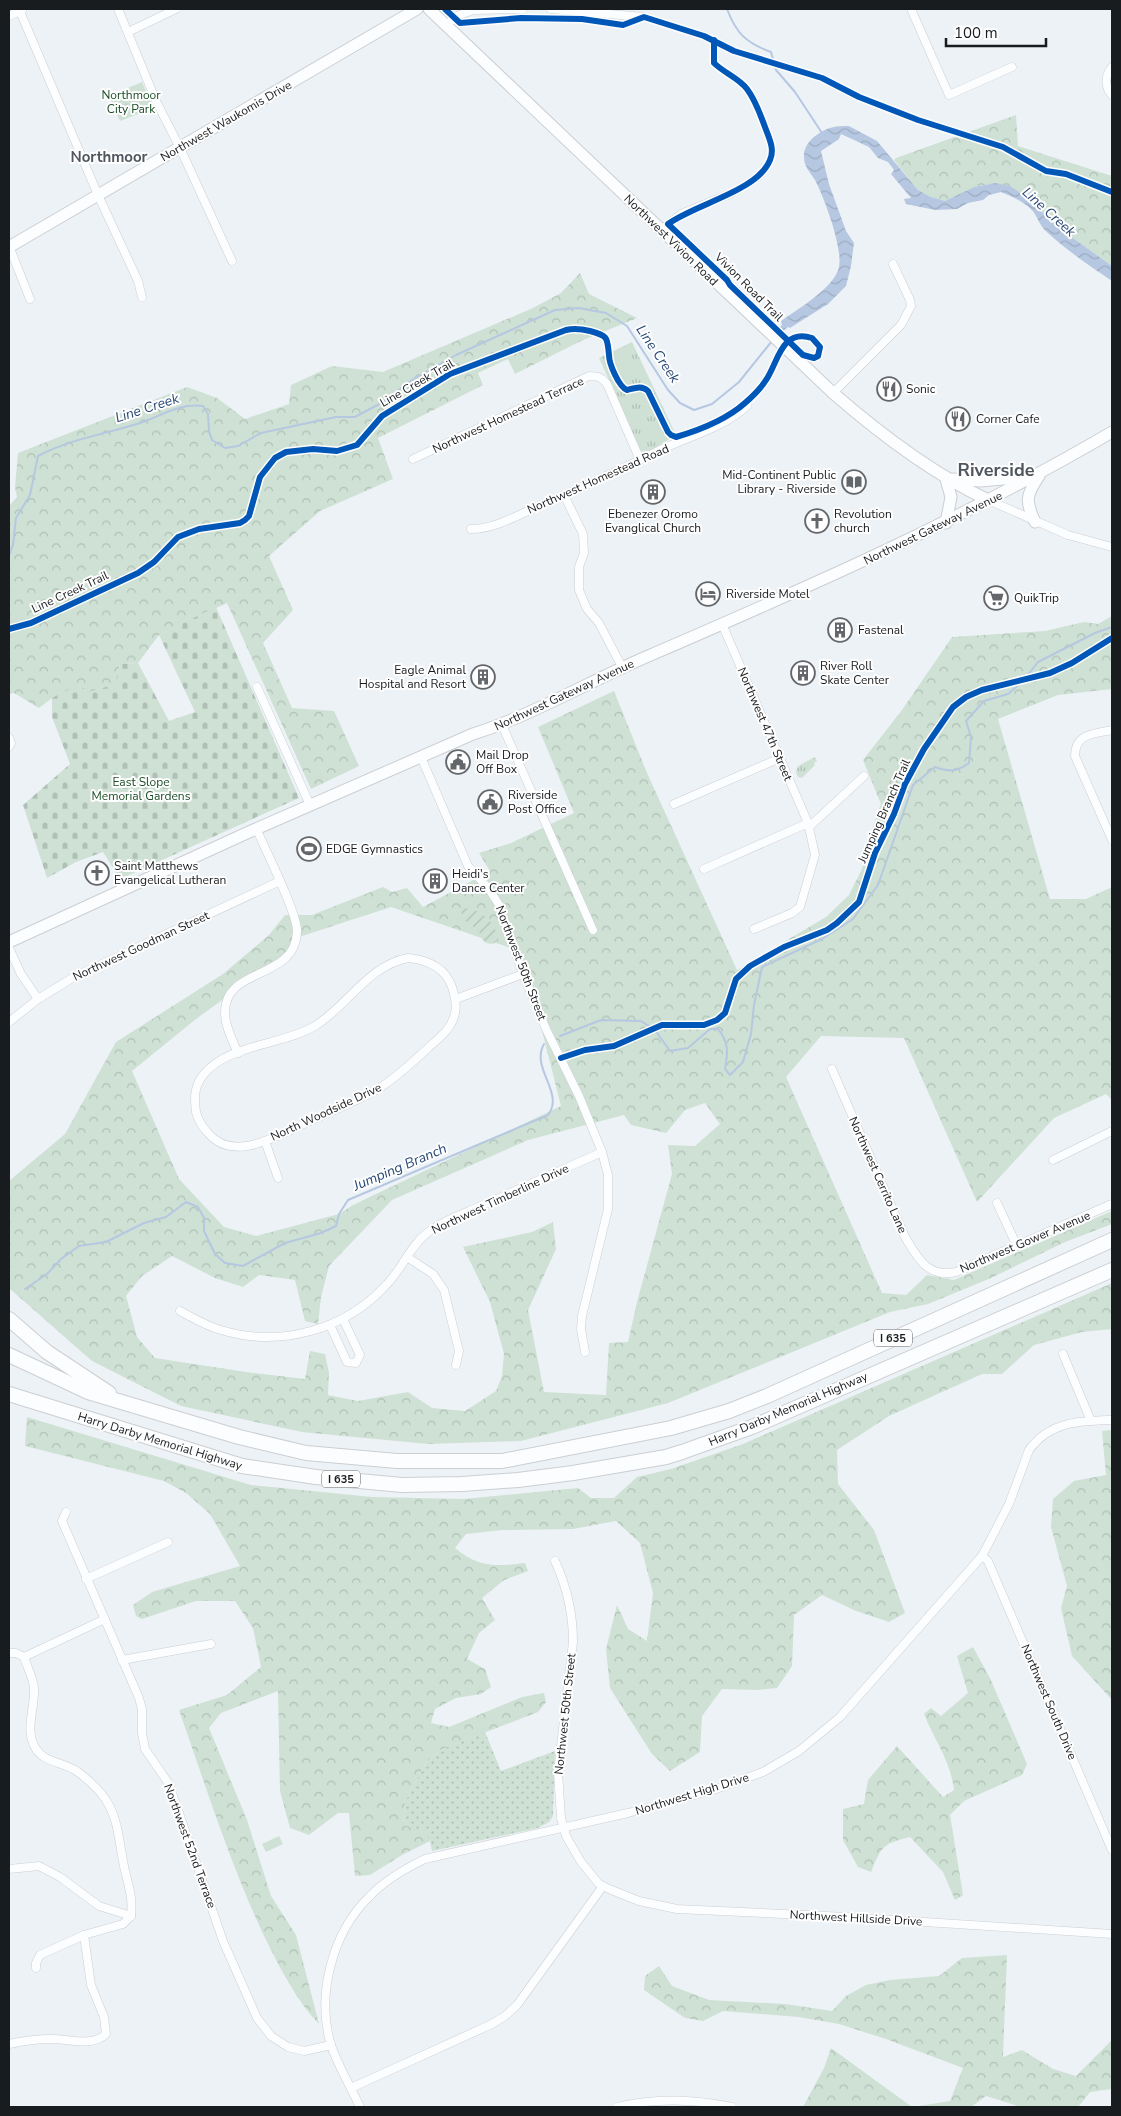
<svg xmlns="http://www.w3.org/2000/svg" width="1121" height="2116" font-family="'Nunito Sans',sans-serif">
<defs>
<pattern id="grass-dots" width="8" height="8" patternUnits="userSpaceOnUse" patternTransform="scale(1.25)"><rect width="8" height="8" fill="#cee1d4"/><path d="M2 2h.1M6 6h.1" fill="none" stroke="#b0c0b6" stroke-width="1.8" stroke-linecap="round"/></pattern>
<pattern id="forest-crowns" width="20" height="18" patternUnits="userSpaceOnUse" patternTransform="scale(1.25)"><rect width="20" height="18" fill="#cee1d4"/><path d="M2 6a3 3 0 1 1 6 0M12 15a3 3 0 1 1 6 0" fill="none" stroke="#b0c0b6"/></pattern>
<pattern id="cemetery-stones" width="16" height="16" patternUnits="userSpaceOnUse" patternTransform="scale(1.25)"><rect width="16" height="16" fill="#cee1d4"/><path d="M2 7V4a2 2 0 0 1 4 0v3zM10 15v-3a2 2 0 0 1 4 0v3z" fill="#b0c0b6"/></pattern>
<pattern id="park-tufts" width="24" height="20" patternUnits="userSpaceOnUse" patternTransform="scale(1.25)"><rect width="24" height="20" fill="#cee1d4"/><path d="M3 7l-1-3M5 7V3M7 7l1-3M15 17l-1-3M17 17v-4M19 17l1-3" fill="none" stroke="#b0c0b6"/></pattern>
<pattern id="garden-furrows" width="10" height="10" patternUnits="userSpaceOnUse" patternTransform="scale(1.25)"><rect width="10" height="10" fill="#cee1d4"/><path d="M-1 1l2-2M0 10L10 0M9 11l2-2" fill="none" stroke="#b0c0b6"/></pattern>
<pattern id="water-waves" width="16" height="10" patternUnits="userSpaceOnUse" patternTransform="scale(1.25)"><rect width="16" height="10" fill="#b6c8e1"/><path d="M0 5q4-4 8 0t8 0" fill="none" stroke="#9cabc1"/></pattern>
</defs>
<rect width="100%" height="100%" fill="#edf2f7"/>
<!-- grass -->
<path fill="url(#grass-dots)" d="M485 1732 501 1771 555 1751 553 1816 549 1822 538 1828 432 1851 430 1841 403 1826 405 1802 426 1762 440 1750Z"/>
<!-- forest -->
<g fill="url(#forest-crowns)" fill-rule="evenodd">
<path d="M1016 115 1018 146 1112 176V266L1059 228 1025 196 995 183 974 187 945 201 931 197 918 190 894 160 896 158Z"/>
<path d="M580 273 589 294 637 318 581 341 515 374 508 359 478 373 483 385 378 438 393 479 320 511 269 556 293 610 263 643 292 708 334 711 359 766 311 789 227 603 159 635 138 663 120 664 115 684 90 692 52 698 39 708 14 693 9 694V506L17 497 15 487 18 453 187 387 217 398 245 419 289 404 291 385 332 366 383 372 533 308 561 293Z"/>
<path d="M1112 616V689L1058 695 998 719 1050 899H1086L1112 887V1100L1106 1094 1054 1118 977 1202 904 1038 821 1036 786 1077 882 1293 906 1295 927 1275 954 1280 1112 1211V1224L1065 1242 991 1278 928 1304 890 1312 668 1403 521 1441 428 1444 302 1432 181 1406 92 1361 9 1288V1181L65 1134 116 1042 223 974 269 935 285 915H312L383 887 392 892 407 888 423 907 490 871 479 853 511 843 574 813 538 727 614 691 647 773 737 970 826 917 849 895 862 869 868 841 881 804 863 760 902 710 952 637 1045 631 1084 622 1098 624ZM391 907 514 949 535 1003 561 1106 353 1205 339 1214 256 1236 224 1227 179 1179 132 1071 196 1019 293 949 296 938ZM705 1103 720 1124 695 1146 668 1145 672 1174 637 1302 628 1342 609 1343 606 1395 544 1392 528 1310 556 1249 553 1222 532 1232 463 1247 490 1302 504 1354 502 1376 496 1391 465 1411 432 1408 408 1392 358 1401 328 1395 329 1373 325 1354 310 1351 305 1379 246 1372 155 1358 137 1337 126 1296 142 1276 172 1256 215 1278 243 1287 259 1275 295 1280 305 1321 318 1324 321 1297 329 1266 392 1200 528 1140 624 1115 631 1125 666 1133 685 1110Z"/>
<path d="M1112 1283V1329L1082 1332 1034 1345 1002 1374H982L889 1416 837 1450 838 1484 874 1530 905 1613 889 1622 856 1611 822 1595 794 1615 792 1666 777 1688 758 1690 722 1689 702 1716 700 1752 670 1771 652 1754 610 1688 606 1649 617 1605 628 1629 647 1641 653 1593 640 1543 616 1521 573 1529 502 1530 466 1534 455 1548C478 1567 495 1567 525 1563L528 1571 504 1580 482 1598 495 1620 479 1633 467 1659 485 1669 491 1687 481 1694 456 1698 435 1709 431 1723 449 1727 522 1697 544 1693 546 1702 538 1712 440 1750 426 1762 405 1802 403 1825 426 1832 430 1841 402 1855 370 1875 355 1876 349 1813H338L309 1835 290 1828 280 1791 278 1691 221 1713 209 1728 247 1820 271 1896 296 1935 319 2024C296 2000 280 1968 265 1938 230 1864 206 1787 179 1710L227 1695 261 1667 253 1628 235 1601H196L142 1619 136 1616 133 1605 152 1592 240 1566 210 1514 186 1493 164 1481 25 1446 27 1417 251 1485 372 1497 464 1499 578 1488 591 1498H614L637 1477 671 1469 743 1444Z"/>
<path d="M1112 1430V1700L1072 1656 1061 1608 1067 1586 1051 1527 1053 1499 1074 1481 1106 1475 1102 1431Z"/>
<path d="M973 1647 990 1678 1027 1764 1022 1775 964 1801 950 1815 963 1895 955 1900 943 1872 910 1837C883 1844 882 1845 871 1872L858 1867 843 1840V1809L864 1804 868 1780 897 1746 943 1797 954 1790C951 1762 934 1739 924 1714L931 1708 941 1716 968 1693 957 1656Z"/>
<path d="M1007 1955 1003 2057 1022 2050 1053 2069 1076 2076 1112 2040V2089L1090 2092 1078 2107H1021L986 2096 971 2107H913L950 2101 963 2068 886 2039 839 2024 799 2017 723 2011 703 2021 685 2018 644 1990 645 1976 659 1966 672 1986 709 2000 785 2004 832 2011 846 1996 866 1985 890 1980 939 1976 962 1958Z"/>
<path d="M831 2048 912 2107H803L824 2068Z"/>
</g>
<!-- cemetery -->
<path fill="url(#cemetery-stones)" d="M216 607 299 798 120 879 103 852 76 862 47 878 23 805 70 764 52 717V698L78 685 90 692 115 684 120 664 138 663 169 721 195 712 159 635Z"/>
<!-- park -->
<g fill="url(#park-tufts)">
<path d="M142 82 153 108 120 121 109 96Z"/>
<path d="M632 342 676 435 647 453 641 451 599 358Z"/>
<path d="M815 757 817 761 814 763 815 765 802 778 798 777 796 772 798 766Z"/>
</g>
<!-- garden -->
<path fill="url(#garden-furrows)" d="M466 908C481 910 493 921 498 936L495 943C485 946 481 939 479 931L463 919 461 911Z"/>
<!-- pitch -->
<g fill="#cee1d4">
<path d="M626 349 639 376 624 384 611 357Z"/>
<path d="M279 1836 283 1844 266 1852 262 1844Z"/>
</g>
<!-- water -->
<path fill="url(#water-waves)" d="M849 126 877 141 918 190 931 197 945 201 974 187 995 183 1010 186 1025 196 1059 228 1112 266V281C1090 266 1069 252 1049 234 1041 227 1041 225 1036 216 1030 204 1013 197 1001 192L989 195 983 200 968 203 957 209 935 210 906 204 904 199 911 198 891 174 894 170 888 162 878 158 869 147 841 134 839 139 821 151 829 184 846 231 854 243 851 266 846 286 828 304 790 328 788 327 782 332 779 328 782 325 781 321C798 309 835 287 839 267 843 248 824 197 815 180 810 172 804 167 804 157 803 143 818 132 830 128 836 126 843 126 849 126Z"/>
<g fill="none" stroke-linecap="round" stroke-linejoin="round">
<!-- stream -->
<g stroke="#b6c8e1" stroke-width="2">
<path d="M727 9C736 33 746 43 771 52L776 70 795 92 822 133"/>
<path d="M9 556 13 545 16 518 30 495 38 456C68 440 104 434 137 424 160 417 177 403 203 406L208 414 209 431 212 440 225 448 238 446 261 433 336 417H355L383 402 412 380 456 355 555 310 579 308 606 313 627 326 668 390 680 403 694 410 712 404 739 382 772 341"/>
<path d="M560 1036 601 1020 641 1021 655 1030 670 1051 688 1048 710 1029H718C729 1042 728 1053 725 1069L730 1075 743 1062 751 1034 754 1005 762 967 822 939 853 919 878 885 913 785 935 767C949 772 957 772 969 763L971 737 966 721 984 701 1008 694 1023 681 1038 662 1095 633 1112 627"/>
<path d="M25 1289 47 1274 61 1259 79 1246 106 1242 144 1223 166 1217 186 1202 198 1207 204 1218V1231L215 1254 225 1263 243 1266 285 1243 321 1233 336 1226 339 1214 348 1200 548 1115C565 1093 530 1068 544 1044"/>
</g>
<!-- minor casing -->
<g stroke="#cbcfd3" stroke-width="9">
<g id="minor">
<path d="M19 9 98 195 138 281 142 297"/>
<path d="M118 9 156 101 180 148 232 261"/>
<path d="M551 9 644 17"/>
<path d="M911 9 949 95 1012 67"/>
<path d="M9 16 22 10"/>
<path d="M446 25 457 16 473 10 523 9"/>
<path d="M128 32 176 9"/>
<path d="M1112 67C1105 76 1104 86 1112 95"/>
<path d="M661 230 681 214 732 193"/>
<path d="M9 246 30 299"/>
<path d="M833 393 901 325 911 306 910 300 893 264"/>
<path d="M413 459 589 376C597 376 602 377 607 384L640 460"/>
<path d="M564 495 583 534 584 553 579 567V590L587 609 599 623 622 667"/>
<path d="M988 500 1068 535 1112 547"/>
<path d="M471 529C495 529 518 515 539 506 579 489 617 471 656 452 686 437 722 429 747 406"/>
<path d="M722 624 808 823 815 855 800 907 792 913 754 929"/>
<path d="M257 687 310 805"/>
<path d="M502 725 593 930"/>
<path d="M1112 730C1094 734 1075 733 1075 756L1112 840"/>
<path d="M9 738 11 743 9 747"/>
<path d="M421 757 468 866 489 889 499 905 523 974 546 1029 579 1096 602 1152 608 1175V1209L582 1316 581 1329 585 1352"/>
<path d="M674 804 780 758"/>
<path d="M809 827 864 776"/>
<path d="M704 869 808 823"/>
<path d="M9 948 21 974 38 999"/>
<path d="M408 958C428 960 445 967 452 987 455 996 457 1004 455 1013 452 1029 439 1038 428 1048 413 1062 398 1076 381 1087 359 1101 333 1110 310 1121 282 1133 235 1164 209 1134 203 1128 198 1120 196 1112 194 1097 194 1085 205 1073 228 1045 285 1044 315 1026 347 1006 369 965 408 958Z"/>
<path d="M456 999 523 974"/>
<path d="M9 1022 38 999 74 977 280 881"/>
<path d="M238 1053C233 1041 225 1027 225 1013 224 966 296 981 297 931 297 912 265 849 256 828"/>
<path d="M832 1069 905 1237C918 1259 928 1278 956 1272L1112 1204"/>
<path d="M265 1141 278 1178"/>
<path d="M1053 1160 1112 1131"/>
<path d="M997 1203 1017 1246"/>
<path d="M407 1257 433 1274 444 1290 459 1351 456 1365"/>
<path d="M180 1311C193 1318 206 1326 221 1330 280 1348 346 1330 387 1284 402 1269 410 1246 427 1233 442 1221 463 1214 481 1206 521 1188 562 1170 602 1152"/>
<path d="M330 1325 347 1362 356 1363 360 1355 343 1319"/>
<path d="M1063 1354 1091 1421"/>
<path d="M66 1512 62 1521 139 1698 142 1709V1733L145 1749 169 1784 223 1941 257 2018 271 2036 288 2047 304 2051 331 2045"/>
<path d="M982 1556 988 1561 1112 1850"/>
<path d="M555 1561C567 1587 573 1612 573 1642L558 1772 561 1818 566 1836 581 1862 599 1884 609 1889 639 1901 677 1909 847 1917 1112 1934"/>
<path d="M86 1579 168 1542"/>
<path d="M9 1653H16L24 1657C27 1667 34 1679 34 1689 35 1710 24 1730 36 1749 45 1763 64 1762 78 1772 121 1804 115 1825 125 1871 129 1887 133 1899 131 1916"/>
<path d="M24 1657 105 1619"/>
<path d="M122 1660 211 1644"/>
<path d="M9 1869 39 1866 60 1877 99 1906 131 1916"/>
<path d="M36 1968V1963L40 1955 84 1935"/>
<path d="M9 2044C23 2041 37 2039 52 2039 70 2039 92 2047 106 2034L104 2017 91 1985 84 1935 123 1924 131 1916"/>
<path d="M351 2088 492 2024 505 2016 517 2005 603 1886"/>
<path d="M360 2107C351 2087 338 2066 331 2045 316 1996 332 1933 369 1897 385 1880 404 1869 425 1859L628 1813 713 1790 763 1772 799 1751 840 1717 982 1556 1009 1504 1029 1450C1050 1421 1080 1421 1112 1420"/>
<path d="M617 2107C654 2098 694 2099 732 2107"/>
</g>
</g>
<!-- secondary casing -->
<g stroke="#cbcfd3" stroke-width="13">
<g id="secondary">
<path d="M429 9 833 393C879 433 933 474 988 500"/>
<path d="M9 247 417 9"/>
<path d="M952 479 980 481 1026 477"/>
<path d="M1035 522C1025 501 1026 495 1039 476"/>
<path d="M946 523 951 497 946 479"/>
<path d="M9 942 249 832 473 734C533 715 588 682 646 657 806 588 962 520 1112 432"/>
</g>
</g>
<!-- motorway casing -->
<g stroke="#cbcfd3" stroke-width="16">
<g id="motorway">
<path d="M9 1319 47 1352 109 1393"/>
<path d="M9 1355 88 1392 239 1437 306 1453 397 1461H502L671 1428 729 1411 767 1396 1112 1240"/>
<path d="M9 1394 242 1466 316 1477 402 1485 462 1484 518 1480 573 1473 666 1457 682 1452 752 1427 1112 1270"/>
</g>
</g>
<!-- minor -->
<use href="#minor" stroke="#fcfdfe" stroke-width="8"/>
<!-- secondary -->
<use href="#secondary" stroke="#fcfdfe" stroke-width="11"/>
<!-- motorway -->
<use href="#motorway" stroke="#fcfdfe" stroke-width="14"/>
<!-- cycleway casing -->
<g stroke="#fefefe" stroke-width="9">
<g id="cycleway">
<path d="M445 9 460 23 521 18 582 19 623 25 644 17 704 36 734 51 822 78 859 97 918 120 1003 147 1046 171 1066 174 1112 192"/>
<path d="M9 629 31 623 138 573 154 562 178 537 199 529 240 523 245 520 249 516 260 477 275 458 286 452 313 449 337 451 357 445 382 416 450 374 566 330C574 328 582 329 590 331 609 336 607 338 609 355 609 364 619 387 627 390 635 388 642 385 648 391L668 432 671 435 676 437C700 430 727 419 745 403 753 396 761 388 766 380 778 363 781 328 812 338L820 347 818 356 814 358 803 355 730 285 727 280 668 224C695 204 758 191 770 160 775 149 769 138 765 127 760 114 756 101 747 89 739 78 724 73 714 63V40"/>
<path d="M561 1058 585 1050 614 1046 662 1025H704L717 1020 725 1013 736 979 750 966 784 947 827 930 837 923 859 902 875 853 894 814 905 784 924 749 953 707 966 697 982 690 1050 673 1072 663 1112 638"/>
</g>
</g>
<!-- cycleway -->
<use href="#cycleway" stroke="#0057b8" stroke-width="6"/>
</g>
<!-- icons -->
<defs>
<g id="restaurant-ring" transform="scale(1.25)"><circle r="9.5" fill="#fefefe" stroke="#63676b" stroke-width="1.5"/><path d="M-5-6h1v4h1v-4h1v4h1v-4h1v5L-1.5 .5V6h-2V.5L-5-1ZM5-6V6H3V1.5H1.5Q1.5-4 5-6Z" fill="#63676b"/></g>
<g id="library-ring" transform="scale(1.25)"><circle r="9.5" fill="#fefefe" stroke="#63676b" stroke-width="1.5"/><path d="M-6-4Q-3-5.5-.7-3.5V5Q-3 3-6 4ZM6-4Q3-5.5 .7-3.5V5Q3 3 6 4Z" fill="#63676b"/></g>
<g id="building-ring" transform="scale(1.25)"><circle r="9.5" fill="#fefefe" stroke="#63676b" stroke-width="1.5"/><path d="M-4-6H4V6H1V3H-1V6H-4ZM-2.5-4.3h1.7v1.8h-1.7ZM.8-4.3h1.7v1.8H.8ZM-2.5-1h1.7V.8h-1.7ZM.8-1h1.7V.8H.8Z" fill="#63676b"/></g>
<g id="church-ring" transform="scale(1.25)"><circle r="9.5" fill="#fefefe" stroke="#63676b" stroke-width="1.5"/><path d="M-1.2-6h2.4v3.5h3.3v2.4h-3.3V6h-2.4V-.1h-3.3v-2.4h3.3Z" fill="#63676b"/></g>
<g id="hotel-ring" transform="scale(1.25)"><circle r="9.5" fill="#fefefe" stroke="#63676b" stroke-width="1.5"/><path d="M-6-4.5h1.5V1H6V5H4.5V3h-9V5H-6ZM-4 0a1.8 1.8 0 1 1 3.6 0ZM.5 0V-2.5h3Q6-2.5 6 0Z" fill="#63676b"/></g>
<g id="supermarket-ring" transform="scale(1.25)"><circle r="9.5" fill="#fefefe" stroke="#63676b" stroke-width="1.5"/><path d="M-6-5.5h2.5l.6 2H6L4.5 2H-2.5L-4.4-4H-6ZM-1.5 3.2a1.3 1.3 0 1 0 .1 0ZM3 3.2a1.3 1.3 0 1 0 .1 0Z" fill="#63676b"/></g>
<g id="civic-ring" transform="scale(1.25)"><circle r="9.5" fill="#fefefe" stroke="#63676b" stroke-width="1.5"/><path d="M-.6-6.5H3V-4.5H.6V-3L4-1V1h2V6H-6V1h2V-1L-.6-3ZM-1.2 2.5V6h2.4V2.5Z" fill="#63676b"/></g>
<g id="stadium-ring" transform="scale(1.25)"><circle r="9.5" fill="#fefefe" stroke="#63676b" stroke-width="1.5"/><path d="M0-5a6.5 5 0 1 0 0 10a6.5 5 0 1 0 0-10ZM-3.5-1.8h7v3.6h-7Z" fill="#63676b"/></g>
</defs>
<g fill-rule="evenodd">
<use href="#restaurant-ring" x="889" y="389"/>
<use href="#restaurant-ring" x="958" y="419"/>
<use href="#library-ring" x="854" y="482"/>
<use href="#building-ring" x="653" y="492"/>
<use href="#church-ring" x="817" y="521"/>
<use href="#hotel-ring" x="708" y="594"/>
<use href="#supermarket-ring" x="996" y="598"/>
<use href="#building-ring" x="840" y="630"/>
<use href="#building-ring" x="803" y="673"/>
<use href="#building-ring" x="483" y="677"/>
<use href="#civic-ring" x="458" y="762"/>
<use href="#civic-ring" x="490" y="802"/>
<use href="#stadium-ring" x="309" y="849"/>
<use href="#church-ring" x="97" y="873"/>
<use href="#building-ring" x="435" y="881"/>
</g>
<g text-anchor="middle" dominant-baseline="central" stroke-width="4" stroke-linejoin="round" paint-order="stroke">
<!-- shield labels -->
<g fill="#fefefe" stroke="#5e6062" stroke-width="1">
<rect x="874" y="1329.5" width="38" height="17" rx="4"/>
<rect x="322" y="1470.5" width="38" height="17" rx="4"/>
</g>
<g font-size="11" font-weight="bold" fill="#191c1f">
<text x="893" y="1338">I 635</text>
<text x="341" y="1479">I 635</text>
</g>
<!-- park labels -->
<g font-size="12" fill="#1c4e26" stroke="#fefefe">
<text x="131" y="95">Northmoor<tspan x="131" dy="14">City Park</tspan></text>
<text x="141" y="782">East Slope<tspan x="141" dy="14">Memorial Gardens</tspan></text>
</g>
<!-- street labels -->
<g font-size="12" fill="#191c1f" stroke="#fefefe">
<text transform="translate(226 121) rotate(-30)">Northwest Waukomis Drive</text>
<text transform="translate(671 240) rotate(44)">Northwest Vivion Road</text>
<text transform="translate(749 287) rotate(45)">Vivion Road Trail</text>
<text transform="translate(417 383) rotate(-30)">Line Creek Trail</text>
<text transform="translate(508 415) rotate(-25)">Northwest Homestead Terrace</text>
<text transform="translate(598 479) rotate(-24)">Northwest Homestead Road</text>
<text transform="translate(933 528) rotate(-26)">Northwest Gateway Avenue</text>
<text transform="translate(70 592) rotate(-25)">Line Creek Trail</text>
<text transform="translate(564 695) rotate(-25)">Northwest Gateway Avenue</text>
<text transform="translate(765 724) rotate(67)">Northwest 47th Street</text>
<text transform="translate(884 811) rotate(-66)">Jumping Branch Trail</text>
<text transform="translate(141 946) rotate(-25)">Northwest Goodman Street</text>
<text transform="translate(521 963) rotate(69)">Northwest 50th Street</text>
<text transform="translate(326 1112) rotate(-25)">North Woodside Drive</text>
<text transform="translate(878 1175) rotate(66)">Northwest Cerrito Lane</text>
<text transform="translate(500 1199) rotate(-25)">Northwest Timberline Drive</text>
<text transform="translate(1025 1242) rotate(-23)">Northwest Gower Avenue</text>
<text transform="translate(788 1409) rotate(-23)">Harry Darby Memorial Highway</text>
<text transform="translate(160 1441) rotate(17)">Harry Darby Memorial Highway</text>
<text transform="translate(1049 1702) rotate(67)">Northwest South Drive</text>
<text transform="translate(565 1714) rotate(-84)">Northwest 50th Street</text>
<text transform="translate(692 1794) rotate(-17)">Northwest High Drive</text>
<text transform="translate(190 1846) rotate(70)">Northwest 52nd Terrace</text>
<text transform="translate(856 1918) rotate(3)">Northwest Hillside Drive</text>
</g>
<!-- poi labels -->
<g font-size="12" fill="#191c1f" stroke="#fefefe" text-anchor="start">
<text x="906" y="389">Sonic</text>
<text x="976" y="419">Corner Cafe</text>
<text x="836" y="475" text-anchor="end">Mid-Continent Public<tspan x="836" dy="14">Library - Riverside</tspan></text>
<text x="653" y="514" text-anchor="middle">Ebenezer Oromo<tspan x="653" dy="14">Evanglical Church</tspan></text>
<text x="834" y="514">Revolution<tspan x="834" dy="14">church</tspan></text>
<text x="726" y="594">Riverside Motel</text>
<text x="1014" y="598">QuikTrip</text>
<text x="858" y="630">Fastenal</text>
<text x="820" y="666">River Roll<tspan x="820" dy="14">Skate Center</tspan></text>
<text x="466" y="670" text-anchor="end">Eagle Animal<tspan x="466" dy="14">Hospital and Resort</tspan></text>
<text x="476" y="755">Mail Drop<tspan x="476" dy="14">Off Box</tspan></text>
<text x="508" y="795">Riverside<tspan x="508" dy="14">Post Office</tspan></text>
<text x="326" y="849">EDGE Gymnastics</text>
<text x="114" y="866">Saint Matthews<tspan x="114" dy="14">Evangelical Lutheran</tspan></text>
<text x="452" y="874">Heidi's<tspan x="452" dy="14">Dance Center</tspan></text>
</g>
<!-- water labels -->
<g font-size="14" font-style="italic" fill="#294976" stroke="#fefefe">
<text transform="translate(1049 212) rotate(42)">Line Creek</text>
<text transform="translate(658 354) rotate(56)">Line Creek</text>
<text transform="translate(147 408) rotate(-18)">Line Creek</text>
<text transform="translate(400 1167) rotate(-23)">Jumping Branch</text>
</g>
<!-- quarter labels -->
<g font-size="15" font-weight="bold" fill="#4f565e" stroke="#fefefe">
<text x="109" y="157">Northmoor</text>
</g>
<!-- district labels -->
<g font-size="18" font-weight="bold" fill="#4f565e" stroke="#fefefe">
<text x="996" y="470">Riverside</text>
</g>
</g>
<!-- border -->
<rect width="1121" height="2116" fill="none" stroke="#191c1f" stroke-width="20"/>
<!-- scale -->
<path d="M946 38v8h100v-8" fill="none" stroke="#191c1f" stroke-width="2.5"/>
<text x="954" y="38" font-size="15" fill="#191c1f" stroke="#fefefe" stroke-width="4" paint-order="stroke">100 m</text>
</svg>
